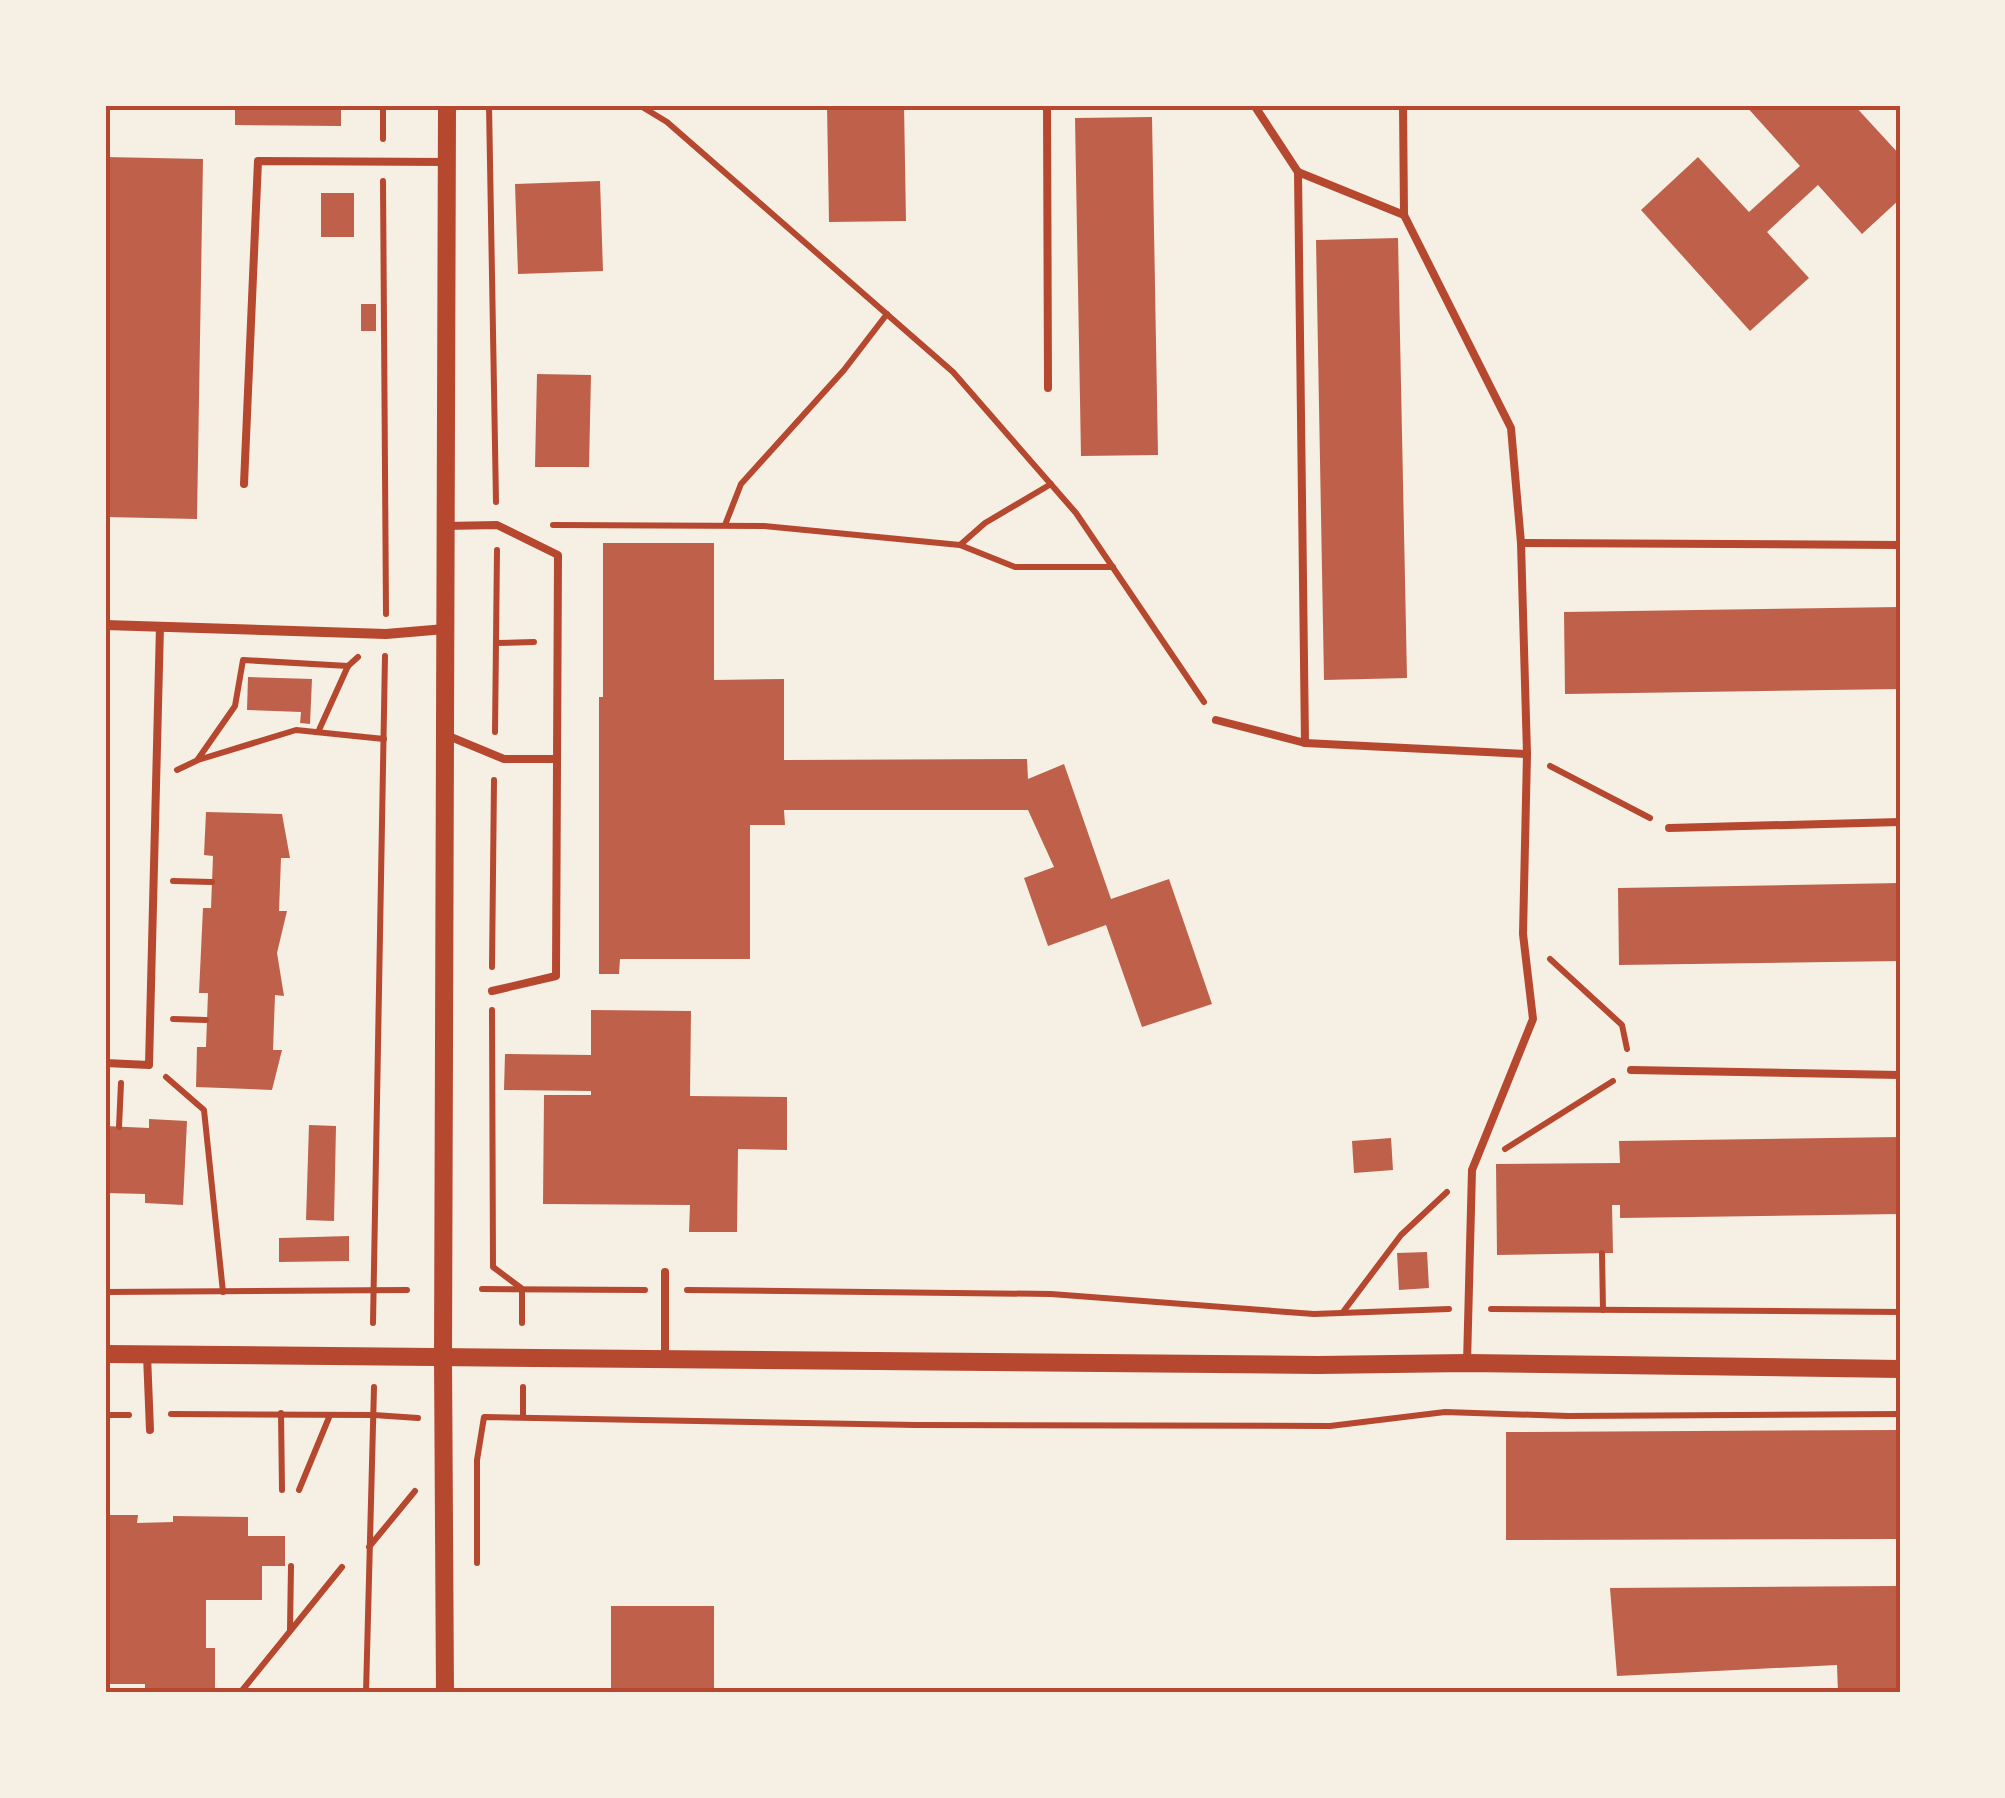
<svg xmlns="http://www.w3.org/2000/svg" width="2005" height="1798" font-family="Mulish,sans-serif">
<rect width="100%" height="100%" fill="#f6efe4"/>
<!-- building -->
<g fill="#bf614a">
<path d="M235 105H341V126L235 125Z"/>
<path d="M827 105H904L906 221 829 222Z"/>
<path d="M1745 105H1854L1900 155V199L1862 234 1818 185 1767 232 1809 278 1750 331 1641 210 1698 157 1749 212 1800 166Z"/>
<path d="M1152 117 1158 455 1081 456 1075 118Z"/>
<path d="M105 157 203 159 197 519 105 517Z"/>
<path d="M600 181 603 271 518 274 515 184Z"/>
<rect x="321" y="193" width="33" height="44"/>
<path d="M1398 238 1407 678 1324 680 1316 240Z"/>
<rect x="361" y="304" width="15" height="27"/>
<path d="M537 374 591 375 589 467H535Z"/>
<path d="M603 543H714V680L784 679V760L1027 759 1028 779 1064 764 1111 899 1169 879 1212 1004 1142 1027 1106 925 1048 946 1024 878 1054 867 1028 810H784L785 825H750V959H620L619 974H599V697H603Z"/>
<path d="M1900 607V689L1565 694 1564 612Z"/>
<path d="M248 677 312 679 310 724 300 723 301 712 247 710Z"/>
<path d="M206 812 282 814 290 858H281L279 911H287L277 953 284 996 275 995 273 1050H282L272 1090 196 1087 197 1047H206L208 993H199L203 908H211L213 856 204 855Z"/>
<path d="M1900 883V961L1619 965 1618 888Z"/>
<path d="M591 1010 691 1011 690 1096 787 1097V1150L738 1149 737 1232H689L690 1205 543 1204 544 1095H591V1091L504 1090 505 1054 591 1055Z"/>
<path d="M149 1119 187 1121 183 1205 145 1203V1194L105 1193V1126L149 1128Z"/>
<path d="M309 1125 336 1126 334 1221 306 1220Z"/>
<path d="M1900 1137V1214L1620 1218V1205H1612L1613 1253 1497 1255 1496 1164 1620 1163 1619 1141Z"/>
<path d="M1391 1138 1393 1170 1354 1173 1352 1141Z"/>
<path d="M349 1236V1261L279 1262V1238Z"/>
<path d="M1427 1252 1429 1288 1399 1290 1397 1253Z"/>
<path d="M1897 1430V1539L1506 1540V1432Z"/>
<path d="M105 1515H138L137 1523 173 1522V1516L248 1517V1536H285V1566H262V1600H206V1648H215V1693H145V1684H105Z"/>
<path d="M1896 1586 1899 1693H1838L1837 1665 1617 1676 1610 1588Z"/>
<rect x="611" y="1606" width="103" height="87"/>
</g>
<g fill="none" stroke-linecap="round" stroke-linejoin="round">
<!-- path -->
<g stroke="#b5482f" stroke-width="6">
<path d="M383 105V139"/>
<path d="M489 105 496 502"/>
<path d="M639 105 667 122 953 372 1076 513 1204 702"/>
<path d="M383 181 386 614"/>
<path d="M553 525 764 526 960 545 985 523 1051 484"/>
<path d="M725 525 741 484 844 370 887 314"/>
<path d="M960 545 1015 567H1113"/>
<path d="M496 643 534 642"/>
<path d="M319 730 348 666 358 657"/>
<path d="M495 732 497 550"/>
<path d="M198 759 235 706 243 660 348 666"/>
<path d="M1550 766 1650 818"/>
<path d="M177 770 198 760 296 730 384 739"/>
<path d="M173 881 212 882"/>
<path d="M1550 959 1622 1025 1627 1049"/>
<path d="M492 967 494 780"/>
<path d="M492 1010 493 1267 521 1288"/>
<path d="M173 1019 206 1020"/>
<path d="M166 1077 204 1110 223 1292"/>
<path d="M119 1127 121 1083"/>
<path d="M1505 1149 1613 1081"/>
<path d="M1602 1253 1603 1310"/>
<path d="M482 1289 645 1290"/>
<path d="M522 1289V1323"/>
<path d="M687 1290 1051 1294 1314 1314 1449 1309"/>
<path d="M105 1292 407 1290"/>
<path d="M1491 1309 1900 1312"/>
<path d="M1343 1312 1401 1235 1447 1192"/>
<path d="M373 1323 385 656"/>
<path d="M523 1387V1417"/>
<path d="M281 1413 282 1490"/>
<path d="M171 1414 374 1415 418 1418"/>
<path d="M105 1415H129"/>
<path d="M299 1490 330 1415"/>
<path d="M369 1547 415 1491"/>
<path d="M477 1563V1460L484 1417 916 1425 1330 1426 1445 1412 1568 1416 1900 1414"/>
<path d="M290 1629 291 1566"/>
<path d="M240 1693 342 1567"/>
<path d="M366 1693 374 1387"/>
</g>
<!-- service -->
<g stroke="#b5482f" stroke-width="8">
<path d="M1047 105 1048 388"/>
<path d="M1254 105 1298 172 1305 743"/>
<path d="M1403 105 1404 215"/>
<path d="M1298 172 1404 215 1511 428 1521 543 1527 754 1523 934 1533 1019 1472 1170 1467 1363"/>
<path d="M244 484 258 161 447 162"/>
<path d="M446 526 497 525 558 555 556 976 492 991"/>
<path d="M1521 543 1900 545"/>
<path d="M1216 720 1305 743 1527 754"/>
<path d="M446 735 504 759H557"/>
<path d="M1669 828 1900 822"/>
<path d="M105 1063 149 1065 160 626"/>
<path d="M1631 1070 1900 1075"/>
<path d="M147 1355 150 1430"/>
<path d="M665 1358V1272"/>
</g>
<!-- minor -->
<path stroke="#b5482f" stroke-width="10" d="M105 625 386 634 445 629"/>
<!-- tertiary -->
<g stroke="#b5482f" stroke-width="18">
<path d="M105 1354 1318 1365 1467 1363 1900 1369"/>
<path d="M445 1693 443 1358 447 105"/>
</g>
</g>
<!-- border -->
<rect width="2005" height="1798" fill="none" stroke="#f6efe4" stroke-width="215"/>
<rect x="108" y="108" width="1790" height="1582" fill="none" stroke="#b5482f" stroke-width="4"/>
</svg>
